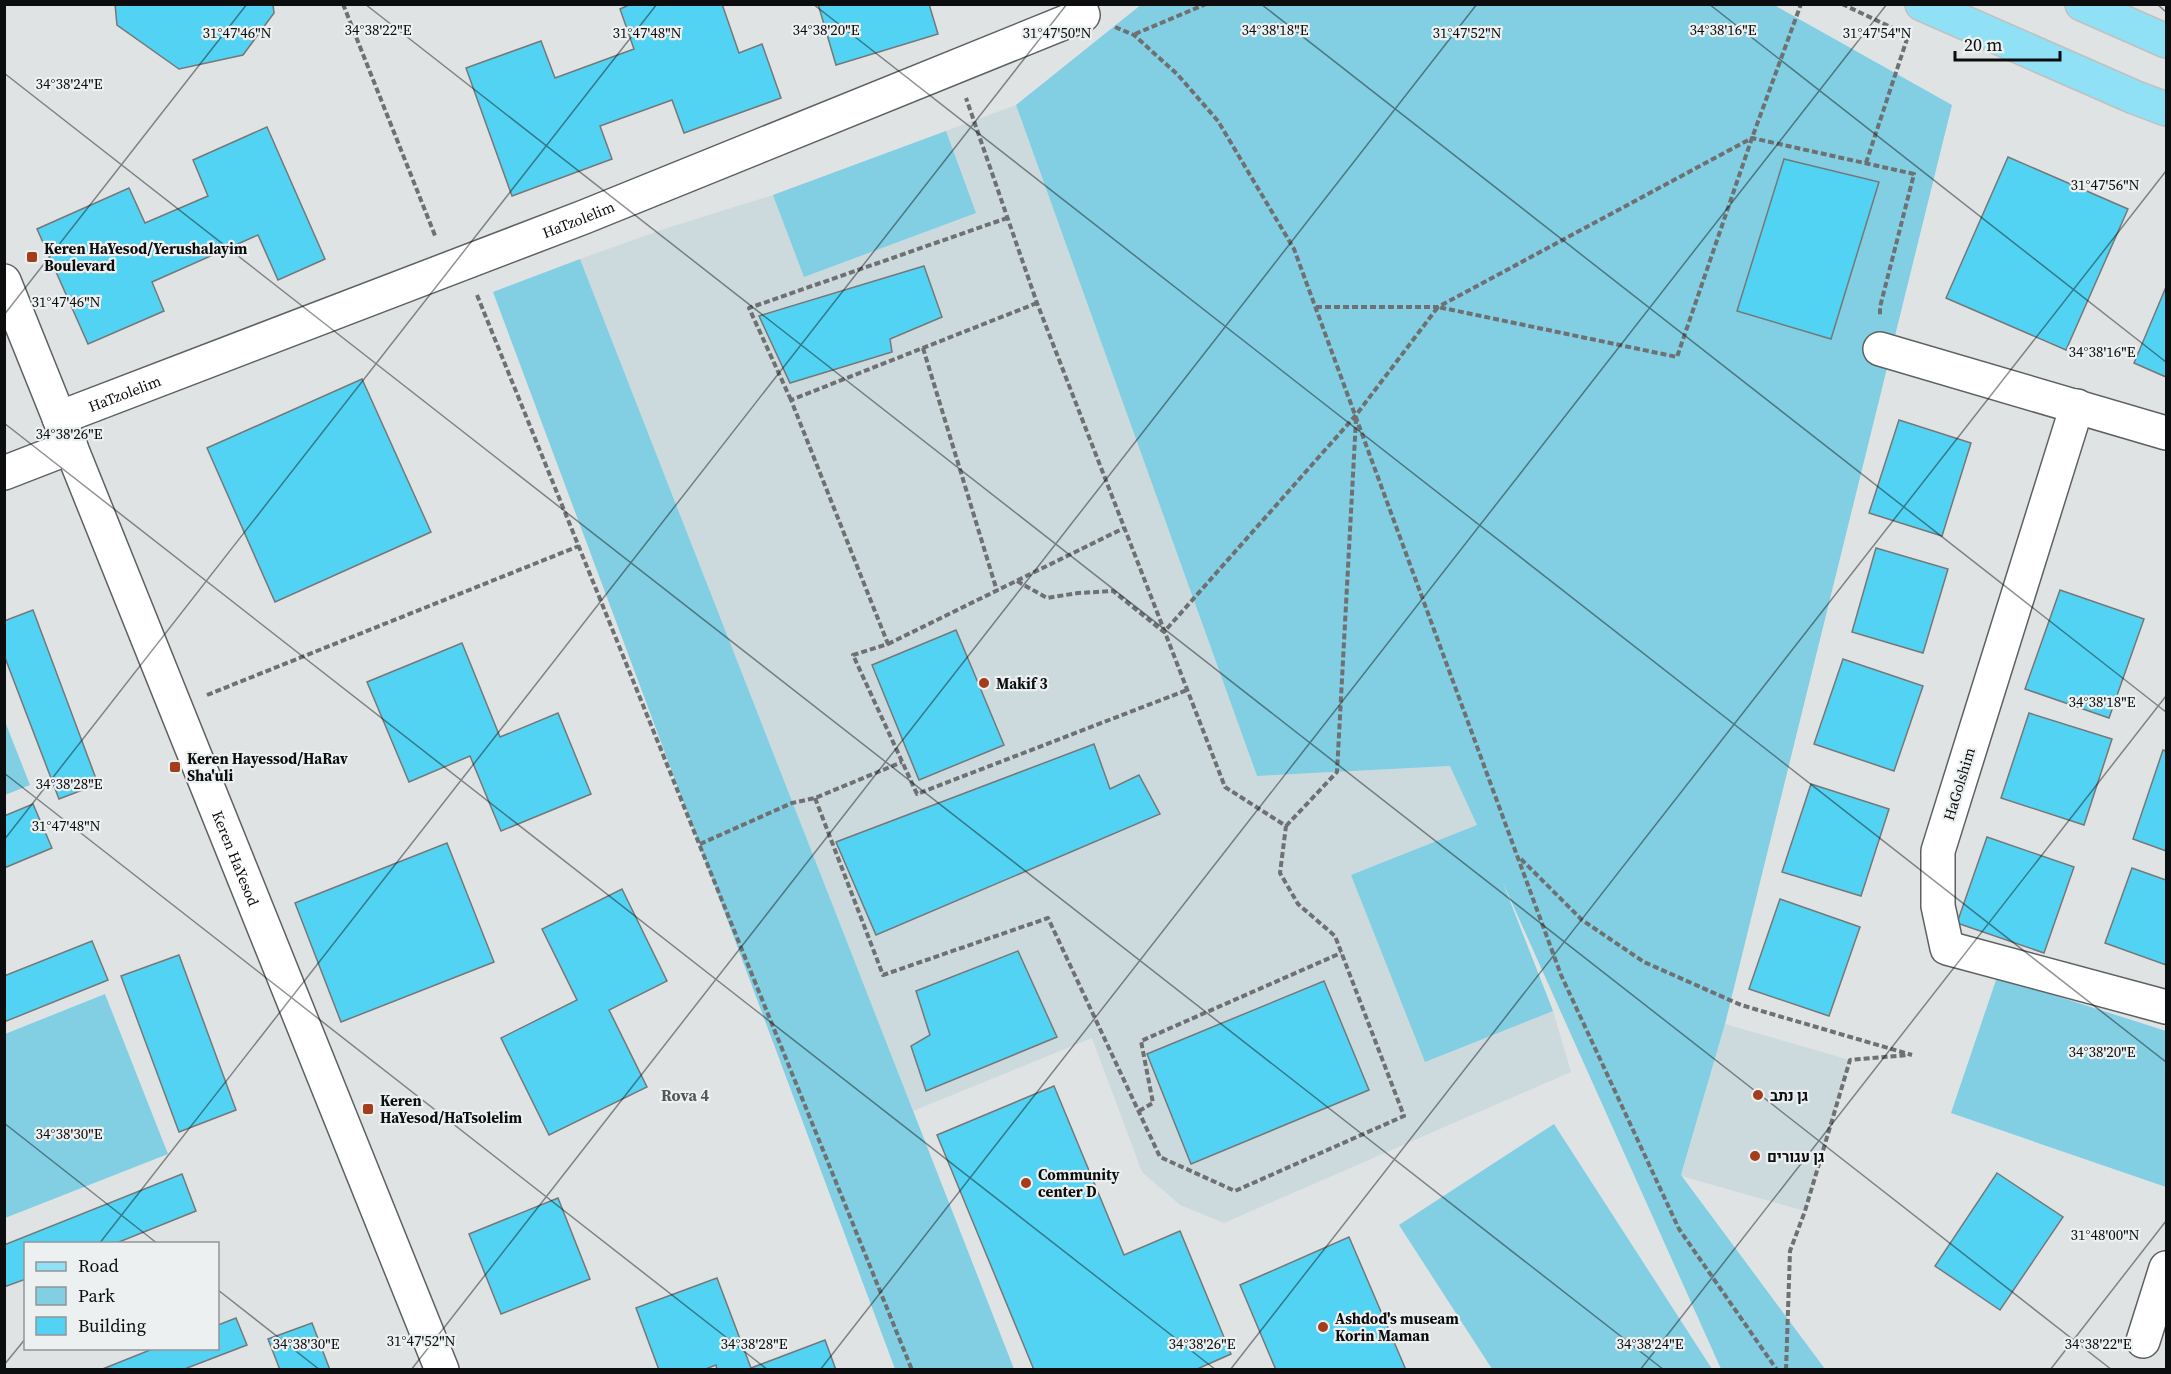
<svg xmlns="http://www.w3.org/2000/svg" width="2171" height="1374" font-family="'Source Serif 4',Heebo,serif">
<rect width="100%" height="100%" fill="#dfe3e4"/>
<!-- built -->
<g fill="#cddadd">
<path d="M1016 105 1257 776 1451 766 1479 824 1553 1011 1571 1072 1224 1223 1180 1205 1142 1172 1092 1038 913 1111 580 259 664 229 773 195Z"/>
<path d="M1725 1024 1850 1060 1805 1211 1681 1176Z"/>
</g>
<!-- green -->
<g fill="#82cee3">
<path d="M1142 4 1774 5 1952 105 1725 1024 1681 1175 1825 1369H1721L1503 883 1553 1011 1425 1062 1351 875 1477 825 1450 766 1257 776 1016 105Z"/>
<path d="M946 131 976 213 804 277 773 195Z"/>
<path d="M580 259 1014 1369H895L493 292Z"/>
<path d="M4 719 30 785 5 795H4Z"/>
<path d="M1997 977 2166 1031V1187L1951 1113Z"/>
<path d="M105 994 168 1154 5 1218V1034Z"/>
<path d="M1554 1124 1712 1369H1492L1399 1225Z"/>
</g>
<!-- building -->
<g fill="#53d3f3" stroke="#757879" stroke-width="1.5">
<path d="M115 4H273L274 13 243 55 179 69 117 25Z"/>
<path d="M631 4H722L739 53 762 44 781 98 684 133 672 100 600 126 612 159 512 196 466 68 541 41 555 78 634 49 620 9Z"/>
<path d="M818 4H929L938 34 836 65Z"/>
<path d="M267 127 325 259 278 280 258 235 152 282 164 311 88 344 37 229 129 188 145 223 208 196 193 160Z"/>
<path d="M2008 157 2128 209 2066 350 1946 298Z"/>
<path d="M1784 159 1879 182 1831 339 1737 311Z"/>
<path d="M924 266 942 317 890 339 892 352 790 383 759 316Z"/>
<path d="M2166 287V377L2134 363Z"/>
<path d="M362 379 431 532 275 602 207 448Z"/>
<path d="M1899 420 1971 443 1942 536 1869 513Z"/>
<path d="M1876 548 1948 569 1923 653 1852 632Z"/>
<path d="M2060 590 2144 619 2109 718 2025 689Z"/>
<path d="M33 610 98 784 59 799 4 655V621Z"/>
<path d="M956 630 1004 745 919 780 872 665Z"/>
<path d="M462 643 500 737 558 713 591 794 501 831 470 756 409 782 367 682Z"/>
<path d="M1843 659 1923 686 1894 771 1814 744Z"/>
<path d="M2029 713 2112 739 2084 825 2001 798Z"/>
<path d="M1094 744 1110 789 1139 775 1160 814 876 935 836 842Z"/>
<path d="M2163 750 2166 751V851L2133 839Z"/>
<path d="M1811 784 1889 809 1861 896 1782 872Z"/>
<path d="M33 804 52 848 4 868V816Z"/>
<path d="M1987 837 2074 867 2044 953 1957 923Z"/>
<path d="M447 843 494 962 341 1022 295 903Z"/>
<path d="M2132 868 2166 880V965L2105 943Z"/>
<path d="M622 889 667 981 609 1010 647 1087 549 1135 501 1038 577 1000 542 929Z"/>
<path d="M1780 899 1860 927 1829 1016 1749 989Z"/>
<path d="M92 941 108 980 4 1022V976Z"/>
<path d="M1018 951 1057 1037 926 1091 911 1046 930 1035 916 991Z"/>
<path d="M179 955 236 1110 179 1132 121 976Z"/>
<path d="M1324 981 1369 1090 1191 1164 1147 1054Z"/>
<path d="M1054 1086 1124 1255 1180 1231 1231 1354 1195 1370H1034L937 1135Z"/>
<path d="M1997 1173 2063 1217 2000 1310 1935 1266Z"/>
<path d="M182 1174 196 1211 114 1244H26V1279L4 1287V1245Z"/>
<path d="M558 1198 590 1279 501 1314 469 1234Z"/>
<path d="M1349 1237 1406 1370H1276L1240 1285Z"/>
<path d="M717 1278 751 1368 825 1340 836 1370H717L716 1365 703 1370H659L636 1308Z"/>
<path d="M236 1318 247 1345 182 1370H100L155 1348H218V1325Z"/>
<path d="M312 1323 330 1370H280L268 1339Z"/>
</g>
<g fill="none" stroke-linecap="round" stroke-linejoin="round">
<!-- minor casing -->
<g stroke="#5e6162" stroke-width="36">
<g id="minor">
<path id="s1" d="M4 281 442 1370"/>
<path d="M1880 349 2166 433"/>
<path d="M2077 406 1938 851V906L1947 948 2166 1007"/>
<path id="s2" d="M59 418 584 217 1083 15 1079 4"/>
<path d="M4 473 71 447"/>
<path d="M2143 1341 2166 1268"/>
</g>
</g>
<!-- major casing -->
<g stroke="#c0c0c0" stroke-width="36">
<g id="major">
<path d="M1922 4 2134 97 2166 109"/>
<path d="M2082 4 2166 41"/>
</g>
</g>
<!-- path -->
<g stroke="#6e7071" stroke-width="4" stroke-dasharray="6 3" stroke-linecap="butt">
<path d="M343 4 436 238"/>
<path d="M1842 4 1897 30"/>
<path d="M1115 27 1134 35 1178 75 1218 121 1294 249 1561 975 1679 1229 1777 1370"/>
<path d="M1135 34 1206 4"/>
<path d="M1866 163 1908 36"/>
<path d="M477 295 912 1370"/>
<path d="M1037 303 791 400 888 644 853 655 917 794 1187 690"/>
<path d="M1316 307H1438L1752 138 1914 174 1880 307V315"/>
<path d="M923 348 997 591"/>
<path d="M791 400 749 308 1007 218"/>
<path d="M1017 581 1047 598 1078 593 1113 591 1164 632 1356 415 1438 307 1677 357 1752 138 1801 4"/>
<path d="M888 644 1124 528"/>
<path d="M207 695 579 546"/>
<path d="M815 798 883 975 1048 918 1160 1157 1235 1191 1404 1116 1335 936 1298 904 1280 873 1286 826 1225 787 1037 303 966 98"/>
<path d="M1286 826 1337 772 1356 419"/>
<path d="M700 844 792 803 815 798 902 762"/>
<path d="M1521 859 1582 920 1644 962 1741 1005 1912 1055"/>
<path d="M1139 1111 1153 1103 1141 1041 1341 953"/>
<path d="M1786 1370 1790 1251 1805 1211 1850 1060 1908 1055"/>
</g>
<!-- minor -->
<use href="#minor" stroke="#fff" stroke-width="33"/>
<!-- major -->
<use href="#major" stroke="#90e1f5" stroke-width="33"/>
</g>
<!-- ticks -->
<path fill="none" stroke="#0c0d0e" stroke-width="1.5" stroke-opacity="0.45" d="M365 4 2112 1370M813 4 2166 1062M1261 4 2166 712M1709 4 2166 362M2157 4 2166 12M4 73 1664 1370M4 315 247 4M4 423 1216 1370M4 773 768 1370M4 840 657 4M4 1123 158 1244M99 1244 1067 4M218 1290 320 1370M4 1365 26 1338M411 1370 1477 4M820 1370 1887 4M1230 1370 2166 171M1640 1370 2166 696M2050 1370 2166 1221"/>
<!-- markers -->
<g fill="#a43d1b" stroke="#ecf0f1" stroke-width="2">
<rect x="26" y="251" width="12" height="12" rx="3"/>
<circle cx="984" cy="683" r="6"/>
<rect x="169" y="761" width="12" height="12" rx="3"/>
<circle cx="1758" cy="1095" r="6"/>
<rect x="362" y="1103" width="12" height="12" rx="3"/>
<circle cx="1755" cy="1156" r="6"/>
<circle cx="1026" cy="1183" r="6"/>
<circle cx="1323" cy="1327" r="6"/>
</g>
<g text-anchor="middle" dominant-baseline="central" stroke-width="4.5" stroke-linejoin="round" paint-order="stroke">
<!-- street labels -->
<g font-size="15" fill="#0c0d0e" stroke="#ecf0f1">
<text stroke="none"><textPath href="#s2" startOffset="556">HaTzolelim</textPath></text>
<text stroke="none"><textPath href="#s2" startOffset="70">HaTzolelim</textPath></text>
<text transform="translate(1959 784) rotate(-73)">HaGolshim</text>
<text stroke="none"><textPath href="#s1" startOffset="622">Keren HaYesod</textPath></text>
</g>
<!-- poi labels -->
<g font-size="15" font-weight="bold" fill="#0c0d0e" stroke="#ecf0f1" text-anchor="start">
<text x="44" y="248">Keren HaYesod/Yerushalayim<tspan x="44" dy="17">Boulevard</tspan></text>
<text x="996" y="683">Makif 3</text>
<text x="187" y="758">Keren Hayessod/HaRav<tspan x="187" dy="17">Sha'uli</tspan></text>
<text x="1770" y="1095">גן נתב</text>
<text x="380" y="1100">Keren<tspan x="380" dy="17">HaYesod/HaTsolelim</tspan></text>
<text x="1767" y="1156">גן עגורים</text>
<text x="1038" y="1174">Community<tspan x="1038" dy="17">center D</tspan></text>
<text x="1335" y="1318">Ashdod's museam<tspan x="1335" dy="17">Korin Maman</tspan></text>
</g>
<!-- neighbourhood labels -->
<g font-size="16" font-weight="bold" fill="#535657" stroke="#ecf0f1">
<text x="685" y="1095">Rova 4</text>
</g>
</g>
<g font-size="15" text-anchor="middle" fill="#0c0d0e" stroke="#ecf0f1" stroke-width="4.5" stroke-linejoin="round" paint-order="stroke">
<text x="378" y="35">34°38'22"E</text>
<text x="826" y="35">34°38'20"E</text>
<text x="1275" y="35">34°38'18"E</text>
<text x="1723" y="35">34°38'16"E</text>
<text x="237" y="38">31°47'46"N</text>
<text x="647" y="38">31°47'48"N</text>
<text x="1057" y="38">31°47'50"N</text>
<text x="1467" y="38">31°47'52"N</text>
<text x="1877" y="38">31°47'54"N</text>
<text x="69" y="89">34°38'24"E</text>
<text x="2105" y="190">31°47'56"N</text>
<text x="66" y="307">31°47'46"N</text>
<text x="2102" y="357">34°38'16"E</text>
<text x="69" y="439">34°38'26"E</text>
<text x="2102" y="707">34°38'18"E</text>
<text x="69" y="789">34°38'28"E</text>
<text x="66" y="831">31°47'48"N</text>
<text x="2102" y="1057">34°38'20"E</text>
<text x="69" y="1139">34°38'30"E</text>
<text x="2105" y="1240">31°48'00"N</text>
<text x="421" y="1346">31°47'52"N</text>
<text x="306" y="1349">34°38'30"E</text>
<text x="754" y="1349">34°38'28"E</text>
<text x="1202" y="1349">34°38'26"E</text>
<text x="1650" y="1349">34°38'24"E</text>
<text x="2098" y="1349">34°38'22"E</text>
</g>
<!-- border -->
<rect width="2171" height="1374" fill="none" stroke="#0c0d0e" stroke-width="12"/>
<!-- legend -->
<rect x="24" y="1242" width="195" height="108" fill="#ecf0f1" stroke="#929596" stroke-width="1.5"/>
<rect x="36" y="1262" width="30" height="9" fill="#90e1f5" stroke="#929596" stroke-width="1.5"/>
<text x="78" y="1272" font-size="18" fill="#0c0d0e">Road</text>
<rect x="36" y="1287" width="30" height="18" fill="#82cee3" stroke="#929596" stroke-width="1.5"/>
<text x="78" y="1302" font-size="18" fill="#0c0d0e">Park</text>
<rect x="36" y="1317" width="30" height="18" fill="#53d3f3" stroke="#929596" stroke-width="1.5"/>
<text x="78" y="1332" font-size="18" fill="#0c0d0e">Building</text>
<!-- scale -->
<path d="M1955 51v9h105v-9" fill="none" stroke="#0c0d0e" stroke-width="3"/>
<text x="1964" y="51" font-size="18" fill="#0c0d0e" stroke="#ecf0f1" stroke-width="4.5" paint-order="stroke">20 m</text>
</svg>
